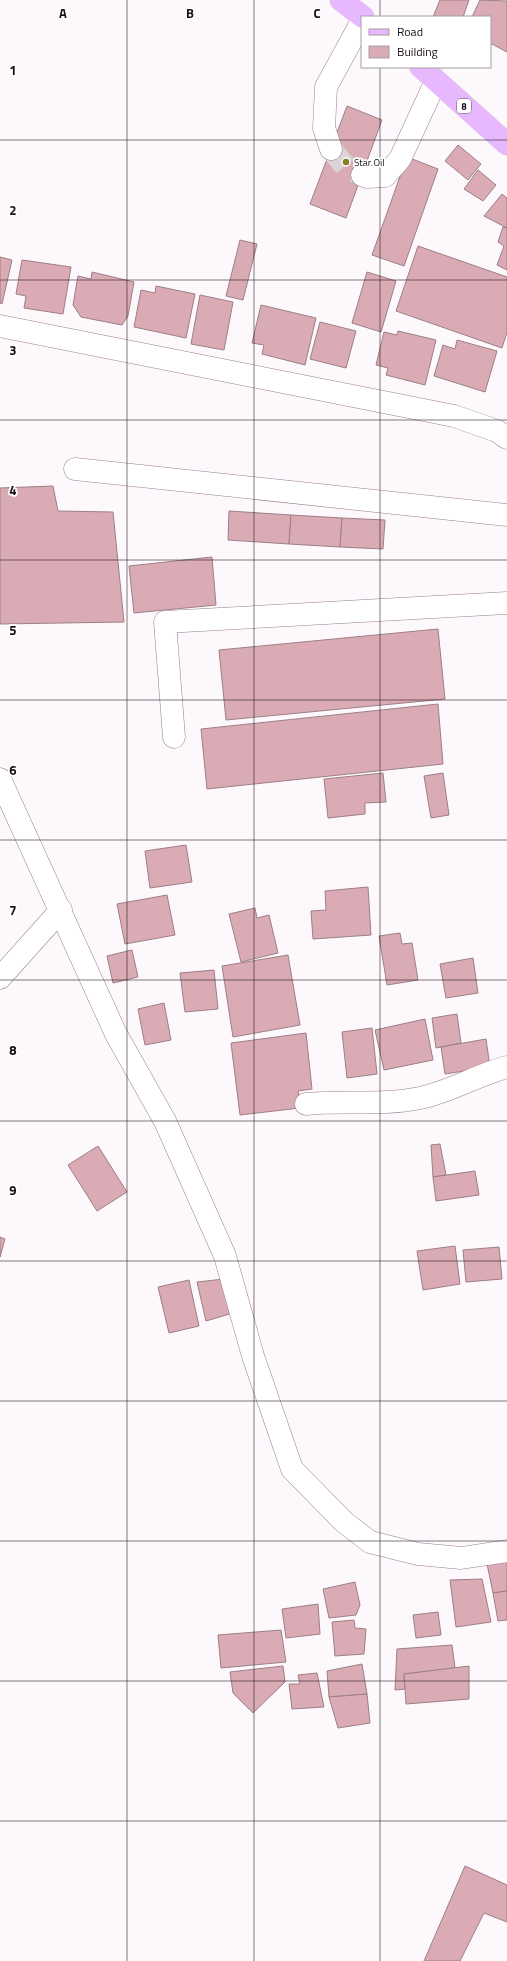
<svg xmlns="http://www.w3.org/2000/svg" width="507" height="1961" font-family="'Titillium Web',sans-serif">
<rect width="100%" height="100%" fill="#fdf8fb"/>
<!-- building -->
<g fill="#dbabb5" stroke="#9c7f85">
<path d="M440 0H469L463 17H433Z"/>
<path d="M480 0 507 1V52L490 43V17H472Z"/>
<path d="M347 106 382 120 346 218 310 204Z"/>
<path d="M458 145 481 164 468 180 445 161Z"/>
<path d="M407 157 438 169 404 266 372 255Z"/>
<path d="M478 170 496 185 483 201 464 189Z"/>
<path d="M502 194 507 198V228L484 216Z"/>
<path d="M503 227 507 228V270L497 265 504 246 498 242Z"/>
<path d="M240 240 257 244 243 300 226 296Z"/>
<path d="M418 246 507 277V332L502 348 396 311Z"/>
<path d="M0 257 12 260 2 304 0 303Z"/>
<path d="M22 260 71 267 63 314 24 308 26 296 16 294Z"/>
<path d="M92 272 134 282 128 316 122 325 81 317 73 305 78 276 91 279Z"/>
<path d="M367 272 396 281 381 332 352 323Z"/>
<path d="M156 286 195 294 186 338 134 327 141 290 155 293Z"/>
<path d="M200 295 233 302 224 350 191 344Z"/>
<path d="M261 305 316 318 305 365 262 354 264 345 252 343Z"/>
<path d="M320 322 356 331 346 368 310 359Z"/>
<path d="M398 331 436 340 425 385 386 375 388 368 376 365 384 332 397 335Z"/>
<path d="M457 340 497 351 485 392 434 376 443 345 455 349Z"/>
<path d="M53 486 58 511 113 512 124 622 0 624V488Z"/>
<path d="M229 511 291 515 289 544 228 540Z"/>
<path d="M291 515 342 518 340 547 289 544Z"/>
<path d="M342 518 385 520 383 549 340 547Z"/>
<path d="M212 557 216 605 134 613 129 566Z"/>
<path d="M438 629 445 699 226 720 219 650Z"/>
<path d="M438 704 443 764 207 789 201 729Z"/>
<path d="M383 773 386 802 365 803V814L328 818 324 779Z"/>
<path d="M443 773 449 815 431 818 424 776Z"/>
<path d="M186 845 192 882 150 888 145 851Z"/>
<path d="M368 887 371 935 313 939 311 911 326 910 325 891Z"/>
<path d="M167 895 175 935 125 944 117 904Z"/>
<path d="M255 908 257 918 269 915 278 953 241 962 229 914Z"/>
<path d="M400 933 402 944 412 943 418 980 387 985 379 936Z"/>
<path d="M132 950 138 977 113 983 107 956Z"/>
<path d="M288 955 300 1025 233 1037 222 966Z"/>
<path d="M473 958 478 993 446 998 440 964Z"/>
<path d="M214 970 218 1009 185 1012 180 973Z"/>
<path d="M164 1003 171 1040 145 1045 138 1009Z"/>
<path d="M457 1014 461 1043 436 1048 432 1018Z"/>
<path d="M425 1019 433 1060 384 1070 375 1030Z"/>
<path d="M372 1028 377 1074 347 1078 342 1032Z"/>
<path d="M306 1033 312 1089 298 1091 300 1108 240 1115 231 1043Z"/>
<path d="M486 1039 490 1067 445 1074 441 1047Z"/>
<path d="M440 1144 446 1175 433 1177 431 1145Z"/>
<path d="M98 1146 127 1192 97 1211 68 1165Z"/>
<path d="M475 1171 479 1195 436 1201 433 1177Z"/>
<path d="M0 1237 5 1239 0 1257Z"/>
<path d="M455 1246 460 1284 423 1290 417 1251Z"/>
<path d="M499 1247 502 1279 466 1282 463 1250Z"/>
<path d="M224 1279 233 1313 206 1321 197 1282Z"/>
<path d="M189 1280 199 1326 169 1333 158 1287Z"/>
<path d="M507 1557V1591L493 1593 486 1559Z"/>
<path d="M482 1579 491 1622 456 1627 450 1580Z"/>
<path d="M355 1582 360 1605 356 1615 329 1618 323 1589Z"/>
<path d="M507 1591V1620L498 1621 493 1593Z"/>
<path d="M318 1604 320 1634 286 1638 282 1609Z"/>
<path d="M438 1612 441 1635 416 1638 413 1615Z"/>
<path d="M354 1620 355 1628 366 1629 364 1654 335 1656 332 1622Z"/>
<path d="M281 1630 286 1662 221 1668 218 1635Z"/>
<path d="M452 1645 455 1668 404 1674 405 1689 395 1690 397 1649Z"/>
<path d="M362 1664 367 1694 329 1697 327 1671Z"/>
<path d="M283 1666 285 1682 253 1713 233 1693 230 1672Z"/>
<path d="M469 1666V1699L406 1704 404 1674Z"/>
<path d="M317 1673 324 1707 292 1709 289 1684H300L298 1675Z"/>
<path d="M367 1694 370 1723 338 1728 329 1697Z"/>
<path d="M465 1866 507 1885V1922L484 1913 460 1961H424Z"/>
</g>
<g fill="none" stroke-linecap="round" stroke-linejoin="round">
<!-- minor-tunnel -->
<path stroke="#dbd5d9" stroke-width="22" stroke-dasharray="22 11" stroke-linecap="butt" d="M331 149 346 167 362 175"/>
<!-- minor casing -->
<g stroke="#988090" stroke-width="23">
<g id="minor">
<path d="M331 149 324 128 326 87 362 21"/>
<path d="M362 175 367 177 385 176 400 159 436 81"/>
<path d="M0 326 454 416 497 431 507 438"/>
<path d="M75 469 507 515"/>
<path d="M174 737 165 622 507 603"/>
<path d="M0 779 116 1034 165 1121 225 1256 253 1356 292 1469 344 1522 370 1542 418 1554 461 1558 507 1551"/>
<path d="M0 978 61 910"/>
<path d="M306 1104C344 1100 382 1106 420 1098 450 1092 477 1075 507 1067"/>
</g>
</g>
<!-- major casing -->
<g stroke="#d6d4d5" stroke-width="23">
<g id="major">
<path d="M341 0 363 17"/>
<path d="M421 67 507 144"/>
</g>
</g>
<!-- minor -->
<use href="#minor" stroke="#fff" stroke-width="22"/>
<!-- major -->
<use href="#major" stroke="#e7b8fe" stroke-width="22"/>
</g>
<!-- grid -->
<path fill="none" stroke="#1a1117" stroke-width="1" stroke-opacity="0.55" d="M127 0V1961M254 0V1961M380 0V17M380 67V1961M0 140H507M0 280H507M0 420H507M0 560H507M0 700H507M0 840H507M0 980H507M0 1121H507M0 1261H507M0 1401H507M0 1541H507M0 1681H507M0 1821H507"/>
<!-- markers -->
<circle fill="#857e25" stroke="#fff" stroke-width="1.5" cx="346" cy="162" r="4"/>
<g text-anchor="middle" dominant-baseline="central" stroke-width="3.5" stroke-linejoin="round" paint-order="stroke">
<!-- shield labels -->
<rect fill="#fff" stroke="#5f585d" stroke-width="1" x="457" y="99" width="14" height="14" rx="3"/>
<g font-size="9" font-weight="bold" fill="#1a1117">
<text x="464" y="106">8</text>
</g>
<!-- poi labels -->
<g font-size="10" fill="#1a1117" stroke="#fff" text-anchor="start">
<text x="354" y="162">Star Oil</text>
</g>
</g>
<g font-size="13" text-anchor="middle" font-weight="bold" fill="#1a1117" stroke="#fff" stroke-width="3.5" stroke-linejoin="round" paint-order="stroke">
<text x="63" y="18">A</text>
<text x="190" y="18">B</text>
<text x="317" y="18">C</text>
<text x="13" y="75">1</text>
<text x="13" y="215">2</text>
<text x="13" y="355">3</text>
<text x="13" y="495">4</text>
<text x="13" y="635">5</text>
<text x="13" y="775">6</text>
<text x="13" y="915">7</text>
<text x="13" y="1055">8</text>
<text x="13" y="1195">9</text>
</g>
<!-- legend -->
<rect x="361" y="16" width="130" height="52" fill="#ffffff" stroke="#a3a0a2"/>
<rect x="369" y="29" width="20" height="6" fill="#e7b8fe" stroke="#a3a0a2"/>
<text x="397" y="36" font-size="12" fill="#1a1117">Road</text>
<rect x="369" y="46" width="20" height="12" fill="#dbabb5" stroke="#a3a0a2"/>
<text x="397" y="56" font-size="12" fill="#1a1117">Building</text>
</svg>
